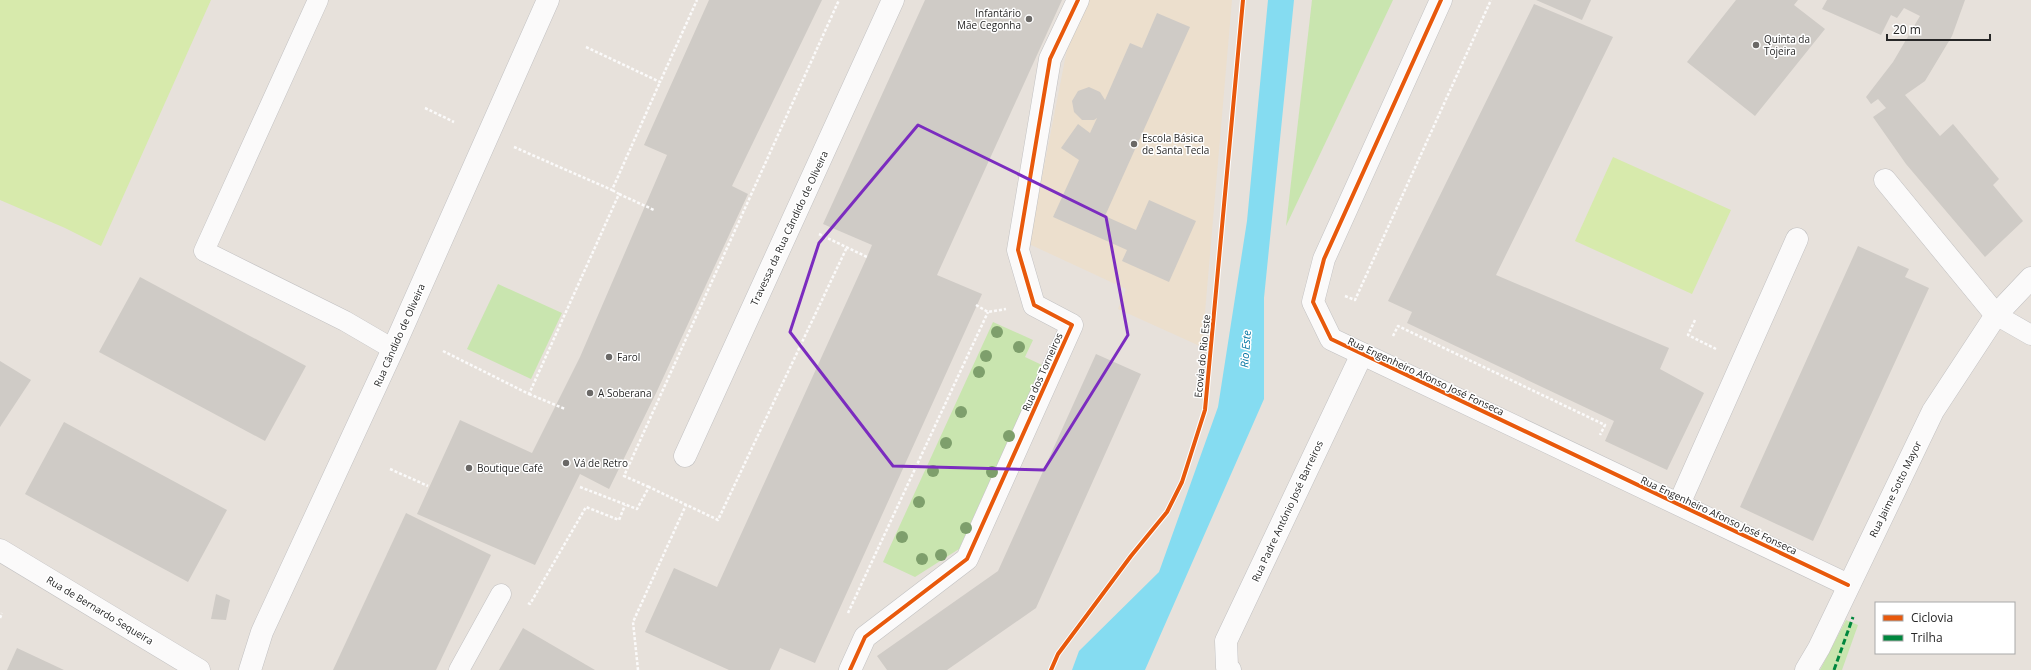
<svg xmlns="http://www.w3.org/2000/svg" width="2031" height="670" font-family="'Open Sans',sans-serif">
<rect width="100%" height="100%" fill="#e7e1db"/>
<!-- education -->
<path fill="#ecdfcd" d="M1087 0H1232L1202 347 1118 309 1126 289 1029 244 1068 44Z"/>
<!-- green -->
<g fill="#c9e5af">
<path d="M1312 0H1393L1286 226Z"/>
<path d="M498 284 562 313 531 379 467 349Z"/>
<path d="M993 322 1033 340 1025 357 1042 365 959 549 915 577 883 562Z"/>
<path d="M1846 620 1858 625 1842 670H1820Z"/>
</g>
<!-- pitch -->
<g fill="#d7eaac">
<path d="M0 0H211L101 246 65 228 0 200Z"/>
<path d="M1613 157 1731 210 1692 294 1575 241Z"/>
</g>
<!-- water -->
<path fill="#85dcf1" d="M1268 0H1294L1264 298V399L1145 670H1072L1079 651 1159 572 1218 407 1247 221Z"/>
<!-- building -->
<g fill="#cfcbc6">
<path d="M709 0H822L732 186 748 194 657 391 609 489 580 474 535 565 417 514 460 420 532 453 580 357 667 155 644 145Z"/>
<path d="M925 0H1062L937 275 982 294 815 663 780 648 770 670H729L645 632 674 568 717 587 867 257 872 245 823 224Z"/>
<path d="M1536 0H1591L1582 20Z"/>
<path d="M1736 0H1798L1794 5 1825 29 1755 116 1687 62Z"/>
<path d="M1827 0H1965L1952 36 1925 81 1905 95 1940 136 1953 124 1999 179 1993 185 2023 221 1985 257 1906 164 1873 117 1886 108 1878 99 1871 104 1866 97 1893 62 1920 16 1904 8 1897 18 1891 15 1881 35 1822 9Z"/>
<path d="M1534 4 1613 37 1496 275 1669 348 1660 369 1704 393 1667 470 1605 441 1614 421 1407 323 1412 312 1388 301Z"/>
<path d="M1157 13 1190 27 1105 216 1136 230 1149 200 1196 221 1169 282 1122 261 1127 250 1053 217 1079 160 1061 148 1078 124 1090 133 1097 118 1094 120H1082L1074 112 1072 101 1078 91 1089 87 1100 92 1105 100 1130 43 1142 48Z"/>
<path d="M1858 246 1909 269 1905 277 1929 288 1813 541 1740 507Z"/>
<path d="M140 277 306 366 265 441 99 352Z"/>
<path d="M1096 354 1141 374 1036 608 947 670H887L877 656 998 571Z"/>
<path d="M0 361 31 380 0 427Z"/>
<path d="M64 422 227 510 188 582 25 494Z"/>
<path d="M406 513 491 555 436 670H333Z"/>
<path d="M216 594 230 600 226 620 211 619Z"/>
<path d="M523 628 595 670H499Z"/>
<path d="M17 648 64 670H7Z"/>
</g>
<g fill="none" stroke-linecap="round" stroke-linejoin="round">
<!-- service casing -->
<g stroke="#c2c1c2" stroke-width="21">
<g id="service">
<path d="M318 0 204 251 345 321 393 349"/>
<path d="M1996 315 2031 335"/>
<path d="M459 670 501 594"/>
</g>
</g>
<!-- minor casing -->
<g stroke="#c2c1c2" stroke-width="23">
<g id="minor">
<path d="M1441 0 1324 259 1313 302 1331 339 1848 585"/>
<path d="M1885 180 1996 315"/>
<path d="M685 456 893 0"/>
<path d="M1679 504 1797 239"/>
<path d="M250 670 262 632 393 349 548 0"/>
<path d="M850 670 865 637 967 559 1072 325 1034 305 1018 250 1050 59 1078 0"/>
<path d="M1230 670 1227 667 1226 641 1362 354"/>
</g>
</g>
<!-- tertiary casing -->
<g stroke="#c2c1c2" stroke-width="23">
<g id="tertiary">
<path d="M0 550 199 670"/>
<path d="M1806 670 1819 648 1933 411 1996 315 2031 278"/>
</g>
</g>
<!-- path -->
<g stroke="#fbfafa" stroke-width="2.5" stroke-dasharray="3 2" stroke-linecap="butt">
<path d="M586 47 660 82 697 0"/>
<path d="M425 108 454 122"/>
<path d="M514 147 612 190 660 82"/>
<path d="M619 194 654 210"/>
<path d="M819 234 867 257"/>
<path d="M1345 296 1355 300 1491 0"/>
<path d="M976 305 988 312 1006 309"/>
<path d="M1695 320 1688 335 1716 349"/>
<path d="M1393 336 1398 326 1605 425 1600 435"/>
<path d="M443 351 529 394 619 194 612 190"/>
<path d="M529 394 565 409"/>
<path d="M390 469 428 486"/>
<path d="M580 487 637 509 649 487 718 520 847 247"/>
<path d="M649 487 624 476 839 0"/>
<path d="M528 603 530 604 586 507 619 520 625 505"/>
<path d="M848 613 988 312"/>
<path d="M0 618 2 613"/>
<path d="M638 670 633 622 686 505"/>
</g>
<!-- service -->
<use href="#service" stroke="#fbfafa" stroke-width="20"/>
<!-- minor -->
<use href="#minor" stroke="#fbfafa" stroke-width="22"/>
<!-- tertiary -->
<use href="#tertiary" stroke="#fbfafa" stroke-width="22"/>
<!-- quiet -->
<path stroke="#00873e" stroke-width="3" stroke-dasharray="6 3" stroke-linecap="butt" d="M1834 670 1853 617"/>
<!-- cycleway casing -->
<g stroke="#fff" stroke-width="6">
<g id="cycleway">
<path d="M1441 0 1324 259 1313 302 1331 339 1848 585"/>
<path d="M850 670 865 637 967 559 1072 325 1034 305 1018 250 1050 59 1078 0"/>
<path d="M1051 670 1058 654 1131 556 1167 512 1182 482 1205 410 1243 0"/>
</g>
</g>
<!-- cycleway -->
<use href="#cycleway" stroke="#e8590c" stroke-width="4"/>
</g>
<!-- trees -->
<g fill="#7e9f6c">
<circle cx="997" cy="332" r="6"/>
<circle cx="1019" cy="347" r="6"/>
<circle cx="986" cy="356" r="6"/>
<circle cx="979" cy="372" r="6"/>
<circle cx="961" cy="412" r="6"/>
<circle cx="1009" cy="436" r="6"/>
<circle cx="946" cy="443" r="6"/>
<circle cx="933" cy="471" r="6"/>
<circle cx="992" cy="472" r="6"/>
<circle cx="919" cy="502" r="6"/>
<circle cx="966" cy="528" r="6"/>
<circle cx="902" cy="537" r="6"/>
<circle cx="941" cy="555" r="6"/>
<circle cx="922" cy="559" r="6"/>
</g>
<!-- marked area -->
<path fill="none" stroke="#7b2cbf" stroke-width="3" stroke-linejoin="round" d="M918 125 1106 217 1128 335 1044 470 893 466 790 332 819 243Z"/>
<!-- markers -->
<g fill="#6a6866" stroke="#fff" stroke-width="1.5">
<circle cx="1029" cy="19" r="4"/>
<circle cx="1756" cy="45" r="4"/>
<circle cx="1134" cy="144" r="4"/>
<circle cx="609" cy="357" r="4"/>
<circle cx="590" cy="393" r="4"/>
<circle cx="566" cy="463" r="4"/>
<circle cx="469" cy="468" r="4"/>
</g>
<g text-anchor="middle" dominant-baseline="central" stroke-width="3" stroke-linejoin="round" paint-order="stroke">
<!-- poi labels -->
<g font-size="10" fill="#272727" stroke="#fff" text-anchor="start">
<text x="1021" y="13" text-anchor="end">Infantário<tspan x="1021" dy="12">Mãe Cegonha</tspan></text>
<text x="1764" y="39">Quinta da<tspan x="1764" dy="12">Tojeira</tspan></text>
<text x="1142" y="138">Escola Básica<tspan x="1142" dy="12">de Santa Tecla</tspan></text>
<text x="617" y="357">Farol</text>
<text x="598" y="393">A Soberana</text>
<text x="574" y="463">Vá de Retro</text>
<text x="477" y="468">Boutique Café</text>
</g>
<!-- street labels -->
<g font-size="10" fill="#272727" stroke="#fff">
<text transform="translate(789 228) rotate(-65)">Travessa da Rua Cândido de Oliveira</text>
<text transform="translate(399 335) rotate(-66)">Rua Cândido de Oliveira</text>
<text transform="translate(1202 356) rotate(-84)">Ecovia do Rio Este</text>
<text transform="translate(1042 372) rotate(-66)">Rua dos Torneiros</text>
<text transform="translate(1426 376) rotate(25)">Rua Engenheiro Afonso José Fonseca</text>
<text transform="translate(1895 489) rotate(-64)">Rua Jaime Sotto Mayor</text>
<text transform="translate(1287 511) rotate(-65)">Rua Padre António José Barreiros</text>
<text transform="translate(1719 515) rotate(25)">Rua Engenheiro Afonso José Fonseca</text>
<text transform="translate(100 610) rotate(31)">Rua de Bernardo Sequeira</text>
</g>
<!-- water labels -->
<g font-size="11" font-style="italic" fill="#0073a1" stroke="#fff">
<text transform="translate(1245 349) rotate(-86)">Rio Este</text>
</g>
</g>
<!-- legend -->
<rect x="1875" y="602" width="140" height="52" fill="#ffffff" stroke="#a9a9a9"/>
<rect x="1883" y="615" width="20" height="6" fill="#e8590c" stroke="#a9a9a9"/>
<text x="1911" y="622" font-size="12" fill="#272727">Ciclovia</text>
<rect x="1883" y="635" width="20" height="6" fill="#00873e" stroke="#a9a9a9"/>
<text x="1911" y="642" font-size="12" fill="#272727">Trilha</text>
<!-- scale -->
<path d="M1887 34v6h103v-6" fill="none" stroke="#272727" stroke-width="2"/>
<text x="1893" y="34" font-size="12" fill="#272727" stroke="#ffffff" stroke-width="3" paint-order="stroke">20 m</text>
</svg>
